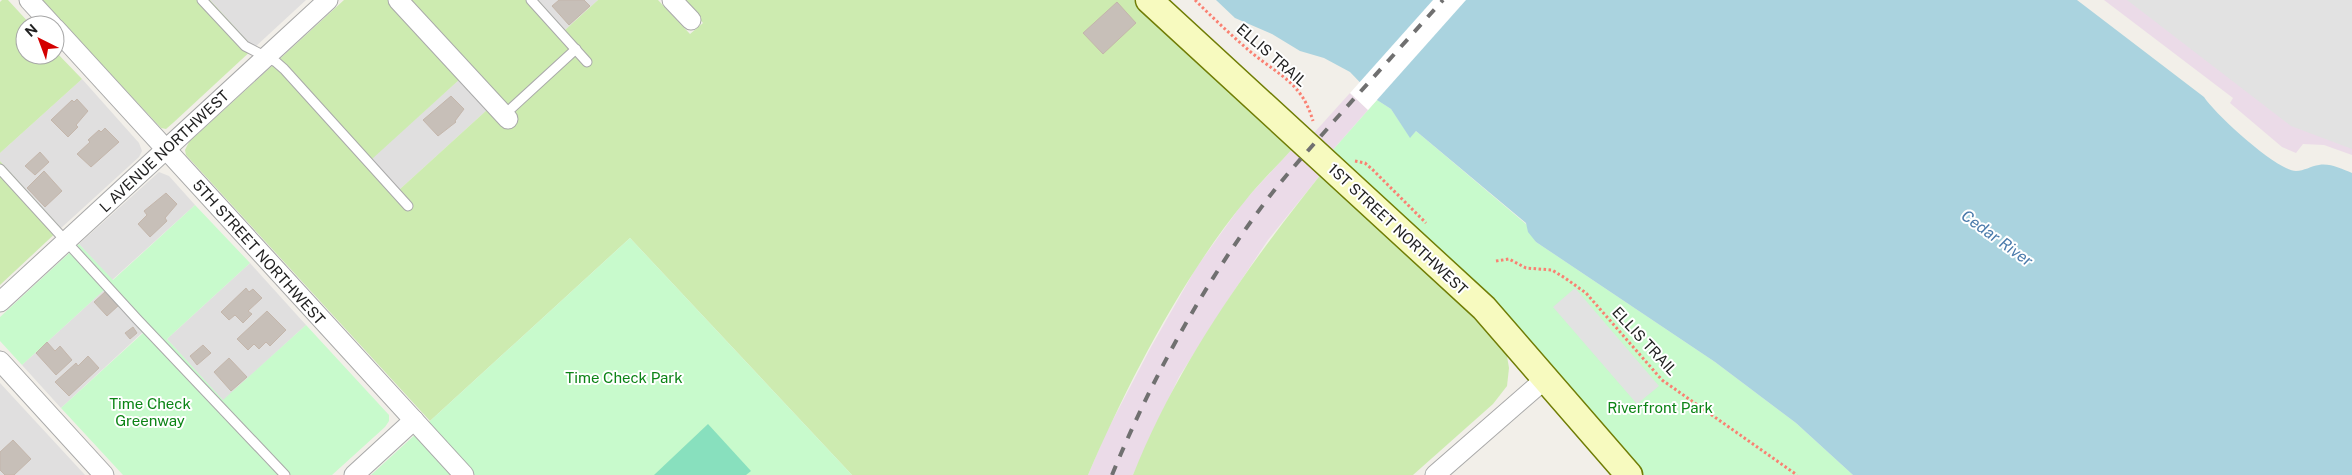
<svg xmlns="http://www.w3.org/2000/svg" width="2352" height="475" font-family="'Public Sans',sans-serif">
<rect width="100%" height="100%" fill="#f2efe9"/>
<!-- residential -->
<g fill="#e0dfdf">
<path d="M210 0H306L254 48Z"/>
<path d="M538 0H598L565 30Z"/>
<path d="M82 79 139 143 142 151 139 157 61 228 0 161V153Z"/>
<path d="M460 79 488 109 399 190 371 159Z"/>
<path d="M159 172 169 176 195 205 112 280 79 244Z"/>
<path d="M250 263 306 325 223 401 167 339Z"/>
<path d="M104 290 143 332 61 408 22 365Z"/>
<path d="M0 383 85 475H0Z"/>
</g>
<!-- industrial -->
<g fill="#ebdbe8">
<path d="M2104 0H2352V155L2324 145 2303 144 2296 153 2282 147 2230 103 2233 98Z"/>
<path d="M1350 93 1368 110 1332 151 1313 134Z"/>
<path d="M1294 147 1322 173 1268 240 1226 303 1179 377 1133 475H1088L1106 433 1151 347 1196 268 1245 200Z"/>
</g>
<!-- grass -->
<g fill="#cdebb0">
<path d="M2 0H8L31 25H25V55H55V51L82 79 0 153V2Z"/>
<path d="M42 0H210L254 48 174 122 166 129 161 128Z"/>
<path d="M344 0H388L460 79 372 159 399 190 488 109 408 0H538L565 30 598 0H658L690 34 703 23 682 0H1134L1294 147C1278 165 1260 182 1245 201 1182 278 1127 384 1088 475H852L630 238 430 421 186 155 185 150 189 142Z"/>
<path d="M0 161 61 228 0 285Z"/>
<path d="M1322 173 1431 272 1497 343 1507 356 1509 368 1507 386 1493 404 1413 475H1133C1176 366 1249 264 1322 173Z"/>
</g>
<!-- park -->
<g fill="#c8facc">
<path d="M1377 100 1391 109 1410 137 1416 131 1526 224 1536 242 1715 362 1796 423 1853 475H1629L1332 151Z"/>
<path d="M195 205 250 263 167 339 223 400 306 325 389 415V421L385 427 332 475H123L61 408 143 333 104 290 22 365 0 341V317L79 244 113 280Z"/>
<path d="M630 238 852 475H371Z"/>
</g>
<!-- pitch -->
<path fill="#88e0be" d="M708 424 751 471 746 475H654Z"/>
<!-- parking -->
<g fill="#e2e2e2">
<path d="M2127 0H2352V149L2291 126Z"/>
<path d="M1575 288 1659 386 1637 404 1553 307Z"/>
</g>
<!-- water -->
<path fill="#aad3df" d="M1216 0H2077L2204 97C2215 114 2277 171 2296 171 2304 171 2311 166 2319 165 2330 163 2342 169 2352 173V475H1853L1796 423 1715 362 1536 242 1528 232 1526 223 1416 131 1410 138 1391 109 1377 100 1350 72 1324 58 1300 51 1272 34 1235 18Z"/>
<!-- pier -->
<path fill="#fff" d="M1433 0H1466L1368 110 1350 93Z"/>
<!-- building -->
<g fill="#c7bfb8" stroke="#c4b6ab">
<path d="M559 0H584L590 6 569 25 552 6Z"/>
<path d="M1117 2 1136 23 1103 54 1083 33Z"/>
<path d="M451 96 464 109 455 121 456 122 438 136 423 120Z"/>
<path d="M77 99 88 111 76 125 78 127 68 137 51 120 72 100 74 102Z"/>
<path d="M105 128 119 142 91 167 77 154 90 142 88 140 99 130 101 132Z"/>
<path d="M40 152 49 162 35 175 25 166Z"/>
<path d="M44 171 62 191 45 207 27 188Z"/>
<path d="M166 193 177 204 165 218 167 221 150 237 138 224 147 215 144 211Z"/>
<path d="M246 288 249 292 253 289 262 298 248 311 252 314 243 323 235 315 229 320 221 312Z"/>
<path d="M106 291 119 305 107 316 94 302Z"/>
<path d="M267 311 286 330 270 346 266 342 259 349 254 344 248 350 237 339Z"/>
<path d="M133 327 137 333 130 339 125 333Z"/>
<path d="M47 342 55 351 60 346 72 360 56 375 36 353Z"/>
<path d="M203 345 211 353 197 365 190 356Z"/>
<path d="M88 356 99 368 69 396 55 382 76 363 78 366Z"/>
<path d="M229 358 247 377 231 391 214 372Z"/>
<path d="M13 440 31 459 14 475H5L0 470V452Z"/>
</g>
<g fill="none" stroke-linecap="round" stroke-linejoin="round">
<!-- lane casing -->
<g stroke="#a9a9a9" stroke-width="11">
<g id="lane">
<path d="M202 0 245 46 276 62 284 69 408 206"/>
<path d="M531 0 587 62"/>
<path d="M504 115 576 49"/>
<path d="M0 169 137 319 285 475"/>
</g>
</g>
<!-- street casing -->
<g stroke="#a9a9a9" stroke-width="21">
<g id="street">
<path d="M29 0 52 25"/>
<path d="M398 0 508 119"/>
<path d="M672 0 691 20"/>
<path d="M55 28 464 475"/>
<path d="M0 302 328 0"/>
<path d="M0 361 104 475"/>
<path d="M354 475 414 420"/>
<path d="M1435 475 1544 380"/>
</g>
</g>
<!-- secondary casing -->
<g stroke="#707d05" stroke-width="29">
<path id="secondary" d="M1149 0 1484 308 1629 475"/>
</g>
<!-- path -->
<g stroke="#fa8072" stroke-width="3" stroke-dasharray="2.5 2.5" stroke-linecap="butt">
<path d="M1195 0C1213 18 1232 36 1252 53 1280 76 1302 83 1313 121"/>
<path d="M1355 161 1365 163 1373 170 1426 223"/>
<path d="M1496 261 1509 259 1526 268 1552 270 1565 278 1586 293 1662 380 1797 475"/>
</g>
<!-- lane -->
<use href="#lane" stroke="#fff" stroke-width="9"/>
<!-- street -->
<use href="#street" stroke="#fff" stroke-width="19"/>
<!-- secondary -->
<use href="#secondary" stroke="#f7fabf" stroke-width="26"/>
<!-- rail -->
<path stroke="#707070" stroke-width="4" stroke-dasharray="10 10" stroke-linecap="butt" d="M1112 475C1151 380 1202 287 1263 205 1285 175 1310 149 1334 121 1370 81 1407 40 1443 0"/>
</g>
<g text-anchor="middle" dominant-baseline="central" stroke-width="4" stroke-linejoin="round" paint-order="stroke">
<!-- street labels -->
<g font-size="15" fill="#222" stroke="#fff">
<text transform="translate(1272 55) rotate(41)">ELLIS TRAIL</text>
<text transform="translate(164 151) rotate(-43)">L AVENUE NORTHWEST</text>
<text transform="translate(1398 229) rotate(43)">1ST STREET NORTHWEST</text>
<text transform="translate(259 252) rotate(48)">5TH STREET NORTHWEST</text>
<text transform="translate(1645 341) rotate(47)">ELLIS TRAIL</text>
</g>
<!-- park labels -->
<g font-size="15" fill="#0c8416" stroke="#fff">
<text x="624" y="377">Time Check Park</text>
<text x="150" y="403">Time Check<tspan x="150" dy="17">Greenway</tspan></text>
<text x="1660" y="407">Riverfront Park</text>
</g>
<!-- water labels -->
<g font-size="16" font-style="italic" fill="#4a7aab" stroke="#fff">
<text transform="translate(1997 238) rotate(36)">Cedar River</text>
</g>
</g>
<!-- north arrow -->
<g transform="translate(40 40) rotate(318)"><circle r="24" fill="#ffffff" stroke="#a7a7a7"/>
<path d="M0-4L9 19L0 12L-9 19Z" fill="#d40000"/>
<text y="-8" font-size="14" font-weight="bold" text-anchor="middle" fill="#222222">N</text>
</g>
</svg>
